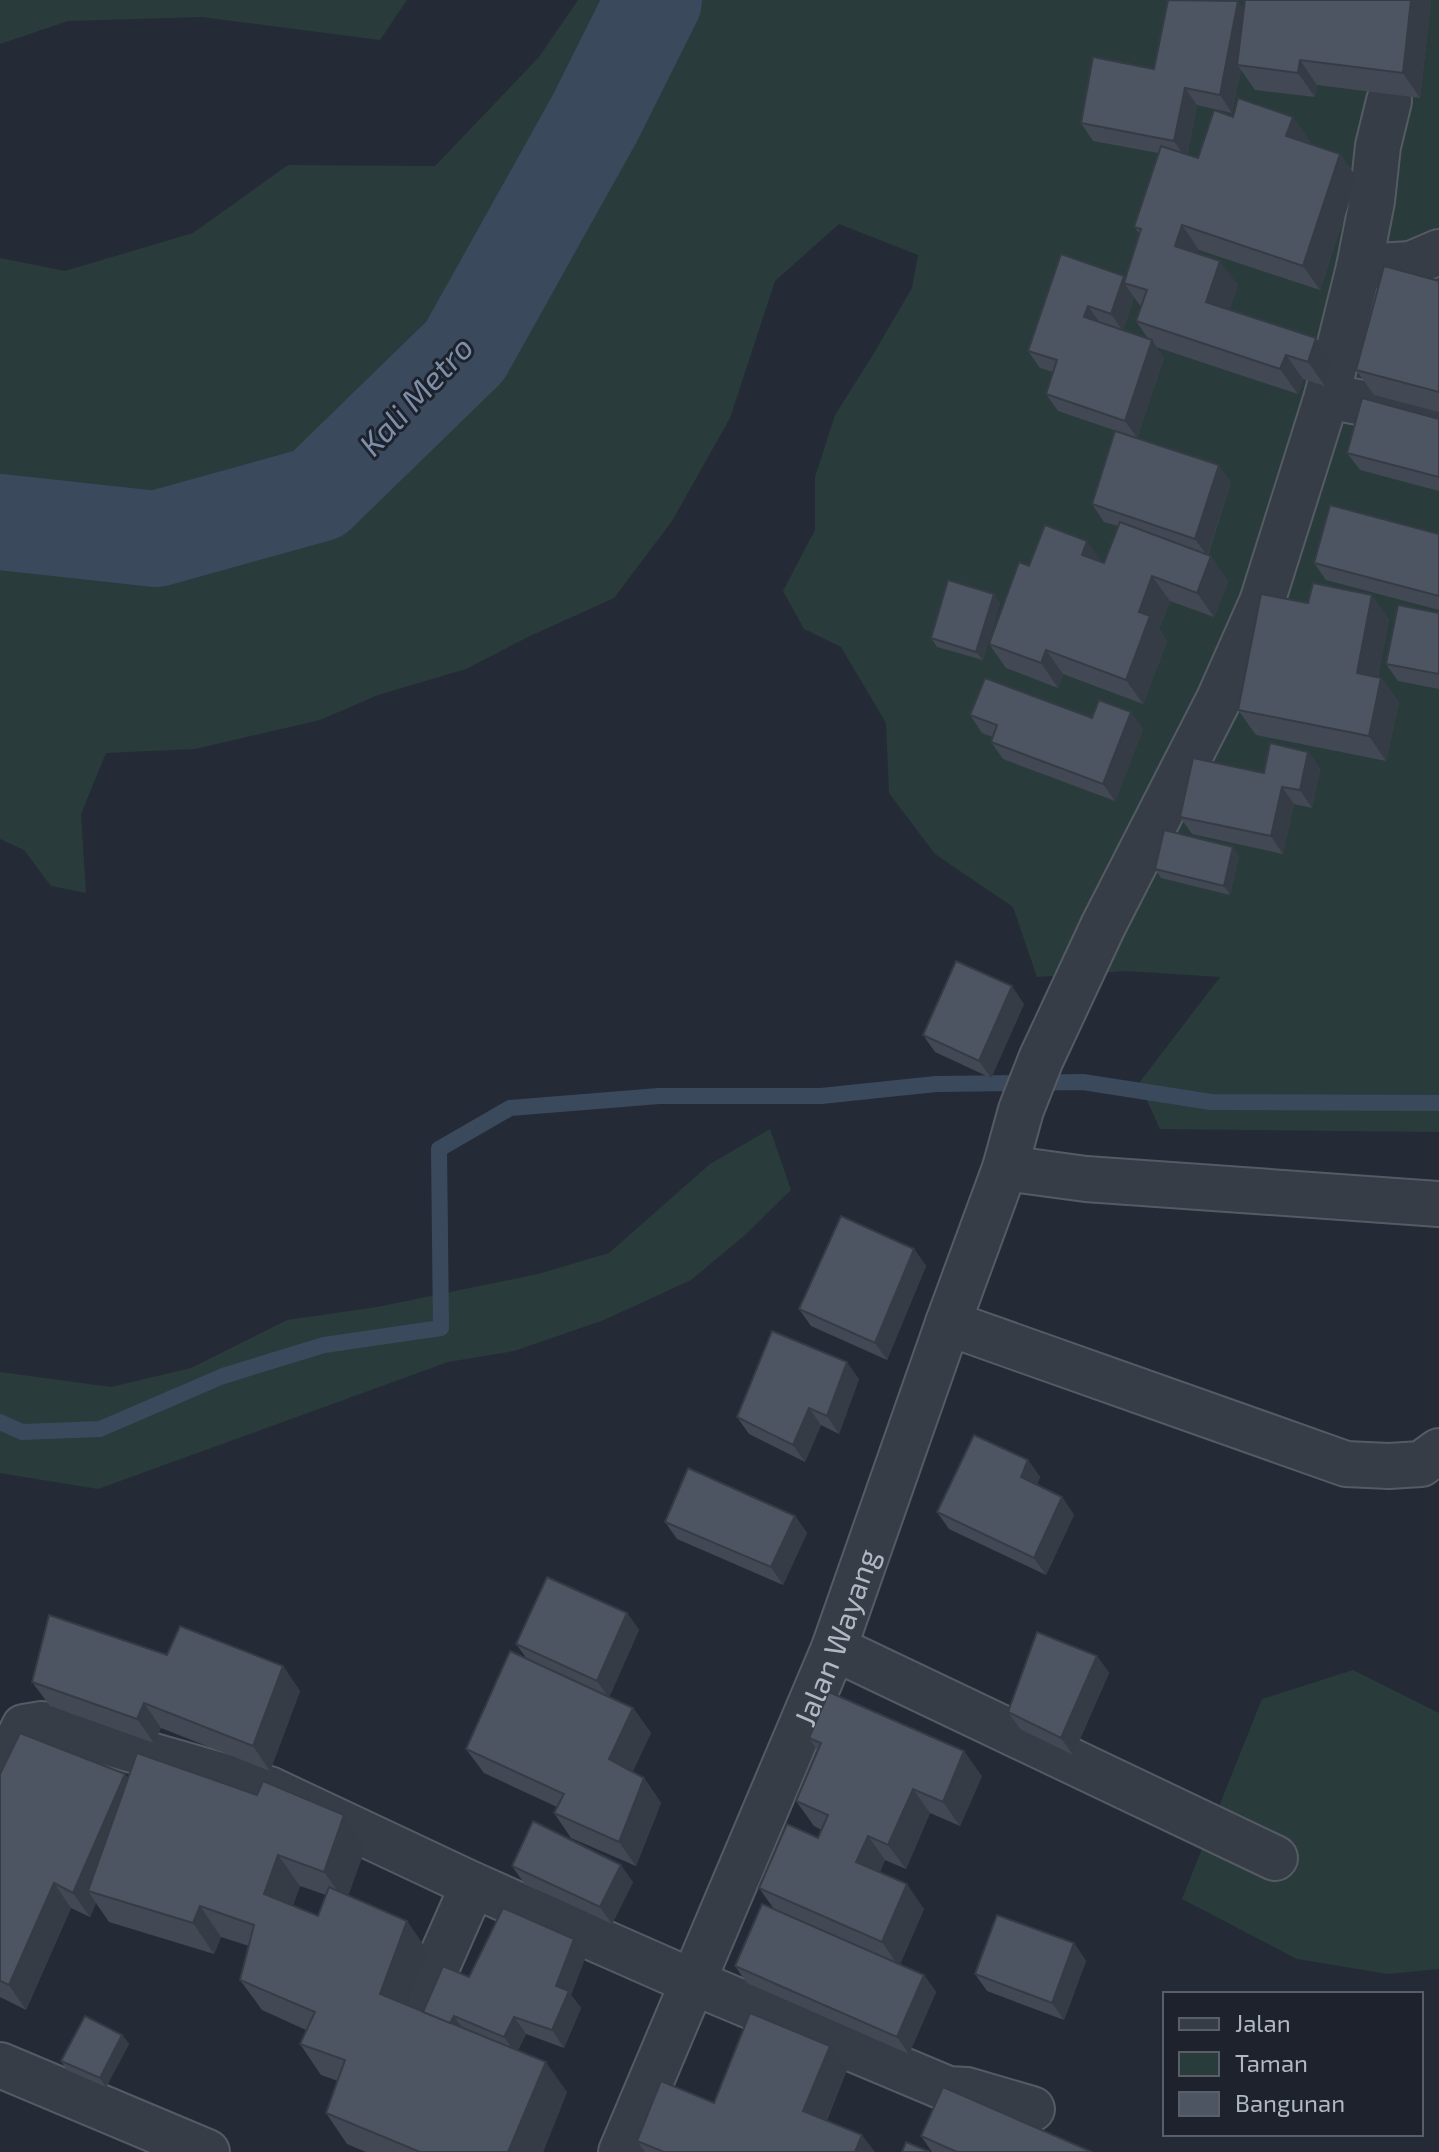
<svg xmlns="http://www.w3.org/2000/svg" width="1439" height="2152" font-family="'Exo 2',sans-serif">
<rect width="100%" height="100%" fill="#242b36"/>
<!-- green -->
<g fill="#2a3b3b">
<path d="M0 0H407L380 40 202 17 68 21 0 44Z"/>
<path d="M578 0H1439V1132L1160 1129 1139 1083 1220 977 1127 971 1037 977 1013 907 935 854 889 793 886 723 841 647 804 629 783 591 815 530V477L835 415 871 358 912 288 918 255 839 224 775 281 730 418 672 521 614 598 530 636 466 669 378 695 320 720 195 749 106 753 81 814 86 893 51 886 24 850 0 839V258L65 271 193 233 288 165 435 166 539 57Z"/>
<path d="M770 1129 791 1190 745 1235 691 1280 604 1320 514 1351 448 1362 98 1489 0 1473V1372L111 1387 191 1368 287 1320 377 1307 538 1274 609 1253 710 1164Z"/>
<path d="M1353 1670 1439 1713V1969L1388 1974 1297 1959 1182 1899 1262 1699Z"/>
</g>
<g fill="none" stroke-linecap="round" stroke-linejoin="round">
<!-- stream -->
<path stroke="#3b495d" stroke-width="16" d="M0 1422 22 1432 100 1429 223 1376 324 1345 441 1328 439 1149 510 1108 659 1096H821L936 1084 1083 1082 1211 1102 1439 1103"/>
<!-- river -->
<path stroke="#3b495d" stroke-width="96" d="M0 522 156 539 318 494 465 351 595 118 654 0"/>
<!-- minor casing -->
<g stroke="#555b65" stroke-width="48">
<g id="minor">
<path d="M1359 267 1411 264 1439 252"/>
<path d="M1327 396 1439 418"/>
<path d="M1005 1168 1086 1179 1439 1204"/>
<path d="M948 1323 1346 1464 1389 1466 1421 1464 1439 1451"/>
<path d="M834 1648 1275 1858"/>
<path d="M0 1785 13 1750 24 1727 42 1724 269 1789 473 1885 693 1982 948 2089 967 2090 1032 2109"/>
<path d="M414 2019 473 1885"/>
<path d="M0 2065 207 2152"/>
<path id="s1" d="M621 2152 834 1648 948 1323 1005 1168 1021 1110 1041 1059 1103 926 1219 699 1262 602 1327 396 1359 267 1372 201 1378 146 1389 101"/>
</g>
</g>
<!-- minor -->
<use href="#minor" stroke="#373d47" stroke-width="44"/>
</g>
<!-- wall -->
<g fill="#424954" fill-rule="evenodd">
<path d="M1245 0H1429L1431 3 1420 98 1317 85 1315 97 1255 90 1241 70 1232 113 1197 105 1187 155 1198 158 1310 141 1309 143 1340 154 1357 178 1320 290 1199 250 1198 253 1238 285 1229 310 1316 338 1333 363 1325 386 1303 379 1298 394 1156 347 1164 358 1137 438 1058 411 1046 394 1053 372 1040 368 1028 351 1124 276 1125 279 1140 234 1134 227 1158 153 1093 141 1081 123 1154 69 1244 9ZM1134 297 1141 307 1136 321 1149 340 1123 331Z"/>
<path d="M1439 281V412L1374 395 1356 370Z"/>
<path d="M1439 419V491L1360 470 1347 453Z"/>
<path d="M1231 482 1208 555 1228 581 1214 617 1170 601 1159 629 1167 641 1143 704 1063 674 1058 688 1006 668 989 644 1029 566 1104 563 1118 526 1104 522 1092 504Z"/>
<path d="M1439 534V610L1326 580 1314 563Z"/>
<path d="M1000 603 983 660 937 647 931 638Z"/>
<path d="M1439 613V689L1398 681 1386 664Z"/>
<path d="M1389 619 1378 677 1381 678 1399 702 1386 761 1256 735 1238 710Z"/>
<path d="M970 715 1092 718 1143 729 1115 801 1003 759 991 742 993 737 982 733Z"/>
<path d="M1308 752 1320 769 1312 808 1294 804 1283 854 1192 834 1180 817 1264 773Z"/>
<path d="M1239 856 1230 895 1161 878 1155 869Z"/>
<path d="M1024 1004 991 1078 935 1052 923 1035Z"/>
<path d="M914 1249 926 1266 887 1360 811 1326 799 1309Z"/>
<path d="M859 1379 839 1434 821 1425 805 1462 749 1434 737 1417Z"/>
<path d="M1028 1460 1040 1477 1037 1485 1062 1497 1074 1515 1046 1575 949 1529 937 1512Z"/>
<path d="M795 1516 807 1533 783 1585 677 1539 665 1522Z"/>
<path d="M627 1613 639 1630 609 1697 633 1708 651 1733 632 1772 644 1778 661 1803 636 1866 571 1838 554 1813 557 1807 484 1773 466 1749 527 1659 516 1644Z"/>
<path d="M167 1655 283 1666 300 1691 270 1771 161 1728 154 1743 50 1706 32 1682Z"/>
<path d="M1097 1656 1109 1673 1073 1755 1020 1729 1008 1712Z"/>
<path d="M809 1738 982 1776 960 1826 930 1813 906 1869 885 1860 880 1872 924 1909 900 1964 924 1975 936 1992 909 2054 747 1983 735 1966 774 1909 759 1888 818 1838 822 1830 814 1826 796 1801 818 1751Z"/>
<path d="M0 1774H125L128 1778 257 1795 344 1815 366 1846 348 1896 407 1921 428 1952 409 2006 423 2012 469 1977 574 1939 586 1956 571 1995 581 2008 564 2048 526 2034 518 2050 567 2092 543 2152H366L347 2144 326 2113 338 2081 321 2075 300 2044 306 2030 262 2010 240 1980 249 1946 221 1937 214 1954 109 1922 96 1903 90 1917 71 1908 26 2010 0 1997ZM300 1886 326 1895 318 1916 293 1905Z"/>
<path d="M512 1866 633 1882 612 1924 524 1883Z"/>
<path d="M1074 1943 1086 1961 1064 2020 987 1991 975 1974Z"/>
<path d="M122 2035 129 2044 106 2087 67 2070 61 2061Z"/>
<path d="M847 2070 827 2120 875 2152H645L637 2141 714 2103Z"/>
<path d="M921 2136 1092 2152H932Z"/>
</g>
<!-- shaded-wall -->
<g fill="#363c45">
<path d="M1411 0H1429L1431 3 1420 98 1403 73Z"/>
<path d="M1238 1 1250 18 1237 65 1241 70 1232 113 1220 95Z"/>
<path d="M1300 60 1317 85 1315 97 1298 73Z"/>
<path d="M1185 88 1197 105 1186 159 1174 141Z"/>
<path d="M1293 117 1310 141 1304 160 1286 136Z"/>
<path d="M1340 154 1357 178 1320 290 1303 266Z"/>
<path d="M1182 225 1199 250 1193 271 1175 246Z"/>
<path d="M1220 261 1238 285 1223 326 1206 302Z"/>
<path d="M1124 276 1130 284 1124 283 1134 297 1123 331 1111 314Z"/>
<path d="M1088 306 1100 323 1084 317Z"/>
<path d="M1316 338 1333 363 1325 386 1308 362Z"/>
<path d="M1152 340 1164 358 1137 438 1125 421Z"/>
<path d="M1286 355 1303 379 1298 394 1280 369Z"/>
<path d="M1219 465 1231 482 1207 556 1195 539Z"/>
<path d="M1087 541 1104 565 1082 555Z"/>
<path d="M1211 556 1228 581 1214 617 1197 593Z"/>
<path d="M1152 576 1170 601 1159 629 1167 641 1143 704 1126 680 1139 612Z"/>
<path d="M994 594 1000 603 983 660 976 652Z"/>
<path d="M1372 595 1389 619 1374 697 1357 673Z"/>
<path d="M1046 650 1063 674 1058 688 1041 663Z"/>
<path d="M1381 678 1399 702 1386 761 1369 736Z"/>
<path d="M1131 712 1143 729 1115 801 1103 784Z"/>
<path d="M1308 752 1320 769 1312 808 1300 790Z"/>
<path d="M1282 787 1294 804 1283 854 1271 836Z"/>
<path d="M1233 847 1239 856 1230 895 1224 886Z"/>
<path d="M1012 986 1024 1004 991 1078 979 1061Z"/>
<path d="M914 1249 926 1266 887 1360 875 1343Z"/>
<path d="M847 1362 859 1379 839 1434 827 1416Z"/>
<path d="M809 1408 821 1425 805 1462 793 1445Z"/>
<path d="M1028 1460 1040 1477 1033 1494 1021 1477Z"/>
<path d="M1062 1497 1074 1515 1046 1575 1034 1558Z"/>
<path d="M795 1516 807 1533 783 1585 771 1567Z"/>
<path d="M627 1613 639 1630 609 1698 597 1681Z"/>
<path d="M1097 1656 1109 1673 1073 1755 1061 1738Z"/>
<path d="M283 1666 300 1691 270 1771 253 1746Z"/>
<path d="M144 1703 161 1728 154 1743 137 1719Z"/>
<path d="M633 1708 651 1733 627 1784 609 1759Z"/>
<path d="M964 1751 982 1776 960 1826 943 1802Z"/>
<path d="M125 1774 142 1798 88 1891 96 1903 90 1917 73 1893Z"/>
<path d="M644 1778 661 1803 636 1866 619 1842Z"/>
<path d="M913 1789 930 1813 906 1869 888 1845Z"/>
<path d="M344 1815 366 1846 346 1902 324 1872Z"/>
<path d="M868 1836 885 1860 873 1887 856 1862Z"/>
<path d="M278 1855 300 1886 285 1925 264 1894Z"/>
<path d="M621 1865 633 1882 612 1924 600 1907Z"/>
<path d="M54 1883 71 1908 26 2010 9 1985Z"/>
<path d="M907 1884 924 1909 899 1967 882 1942Z"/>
<path d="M200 1906 221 1937 214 1954 193 1923Z"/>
<path d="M407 1921 428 1952 402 2025 380 1994Z"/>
<path d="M574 1939 586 1956 571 1995 581 2008 564 2048 552 2030 556 1986Z"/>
<path d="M1074 1943 1086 1961 1064 2020 1052 2003Z"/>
<path d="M924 1975 936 1992 909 2054 897 2037Z"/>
<path d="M454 2016 466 2033 448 2027Z"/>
<path d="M514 2017 526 2034 516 2054 504 2037Z"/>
<path d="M122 2035 129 2044 106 2087 100 2078Z"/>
<path d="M830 2046 847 2070 820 2135 803 2111Z"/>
<path d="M546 2062 567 2092 543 2152H508Z"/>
<path d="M862 2135 875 2152H855Z"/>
</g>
<!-- building -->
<g fill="#4d5562" stroke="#363c45" stroke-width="2">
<path d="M1168 0 1238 1 1220 95 1185 88 1174 141 1081 123 1093 57 1154 69Z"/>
<path d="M1245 0H1411L1403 73 1300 60 1298 73 1237 65Z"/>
<path d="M1238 98 1293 117 1286 136 1340 154 1303 266 1182 225 1175 246 1220 261 1206 302 1316 338 1308 362 1286 355 1280 369 1136 321 1147 290 1124 283 1141 229 1134 227 1161 146 1198 158 1214 110 1233 117Z"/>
<path d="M1061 254 1124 276 1111 314 1088 306 1084 317 1152 340 1125 421 1046 394 1057 360 1028 351Z"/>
<path d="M1384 266 1439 281V392L1356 370Z"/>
<path d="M1362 398 1439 419V477L1347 453Z"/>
<path d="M1115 431 1219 465 1195 539 1092 504Z"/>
<path d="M1330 505 1439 534V596L1314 563Z"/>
<path d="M1120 522 1211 556 1197 593 1152 576 1139 612 1150 616 1126 680 1046 650 1041 663 989 644 1019 562 1029 566 1045 525 1087 541 1082 555 1104 563Z"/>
<path d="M948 580 994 594 976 652 931 638Z"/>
<path d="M1313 583 1372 595 1357 673 1381 678 1369 736 1238 710 1261 594 1308 603Z"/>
<path d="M1398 605 1439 613V674L1386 664Z"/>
<path d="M985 678 1092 718 1099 700 1131 712 1103 784 991 742 997 725 970 715Z"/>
<path d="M1270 743 1308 752 1300 790 1282 787 1271 836 1180 817 1193 758 1264 773Z"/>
<path d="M1164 830 1233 847 1224 886 1155 869Z"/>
<path d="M956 961 1012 986 979 1061 923 1035Z"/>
<path d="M841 1216 914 1249 875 1343 799 1309Z"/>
<path d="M772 1331 847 1362 827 1416 809 1408 793 1445 737 1417Z"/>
<path d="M974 1435 1028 1460 1021 1477 1062 1497 1034 1558 937 1512Z"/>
<path d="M688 1468 795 1516 771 1567 665 1522Z"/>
<path d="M547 1577 627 1613 597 1681 516 1644Z"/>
<path d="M49 1615 167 1655 180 1626 283 1666 253 1746 144 1703 137 1719 32 1682Z"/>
<path d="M1037 1632 1097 1656 1061 1738 1008 1712Z"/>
<path d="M510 1651 633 1708 609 1759 644 1778 619 1842 554 1813 564 1794 466 1749Z"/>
<path d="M829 1692 964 1751 943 1802 913 1789 888 1845 868 1836 856 1862 907 1884 882 1942 759 1888 787 1824 818 1838 828 1815 796 1801 821 1743 809 1738Z"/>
<path d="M20 1733 125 1774 73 1893 54 1883 9 1985 0 1981V1774Z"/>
<path d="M137 1753 257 1795 263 1781 344 1815 324 1872 278 1855 264 1894 318 1916 329 1887 407 1921 380 1994 546 2062 508 2152H420L326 2113 345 2060 300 2044 315 2012 240 1980 254 1925 200 1906 193 1923 88 1891Z"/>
<path d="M533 1821 621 1865 600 1907 512 1866Z"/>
<path d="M762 1904 924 1975 897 2037 735 1966Z"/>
<path d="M503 1908 574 1939 556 1986 569 1991 552 2030 514 2017 504 2037 454 2016 450 2023 423 2012 443 1966 469 1977Z"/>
<path d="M997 1915 1074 1943 1052 2003 975 1974Z"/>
<path d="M750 2013 830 2046 803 2111 862 2135 855 2152H664L637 2141 661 2081 714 2103Z"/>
<path d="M85 2016 122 2035 100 2078 61 2061Z"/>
<path d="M943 2087 1092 2152H957L921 2136Z"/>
<path d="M906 2142 930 2152H902Z"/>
</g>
<g text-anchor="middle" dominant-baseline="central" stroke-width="6" stroke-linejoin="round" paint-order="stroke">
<!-- street labels -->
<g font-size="30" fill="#b2b8c3" stroke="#1d222c">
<text stroke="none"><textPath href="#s1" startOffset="558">Jalan Wayang</textPath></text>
</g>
<!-- water labels -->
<g font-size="32" font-style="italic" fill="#7d8ea8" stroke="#1d222c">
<text transform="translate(415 395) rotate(-47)">Kali Metro</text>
</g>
</g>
<!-- legend -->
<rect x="1163" y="1992" width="260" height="144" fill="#1d222c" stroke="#595e68" stroke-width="2"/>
<rect x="1179" y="2018" width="40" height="12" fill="#373d47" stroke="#595e68" stroke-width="2"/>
<text x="1235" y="2032" font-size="24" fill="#b2b8c3">Jalan</text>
<rect x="1179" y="2052" width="40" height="24" fill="#2a3b3b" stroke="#595e68" stroke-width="2"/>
<text x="1235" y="2072" font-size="24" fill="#b2b8c3">Taman</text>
<rect x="1179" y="2092" width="40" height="24" fill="#4d5562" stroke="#595e68" stroke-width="2"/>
<text x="1235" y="2112" font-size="24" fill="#b2b8c3">Bangunan</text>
</svg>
